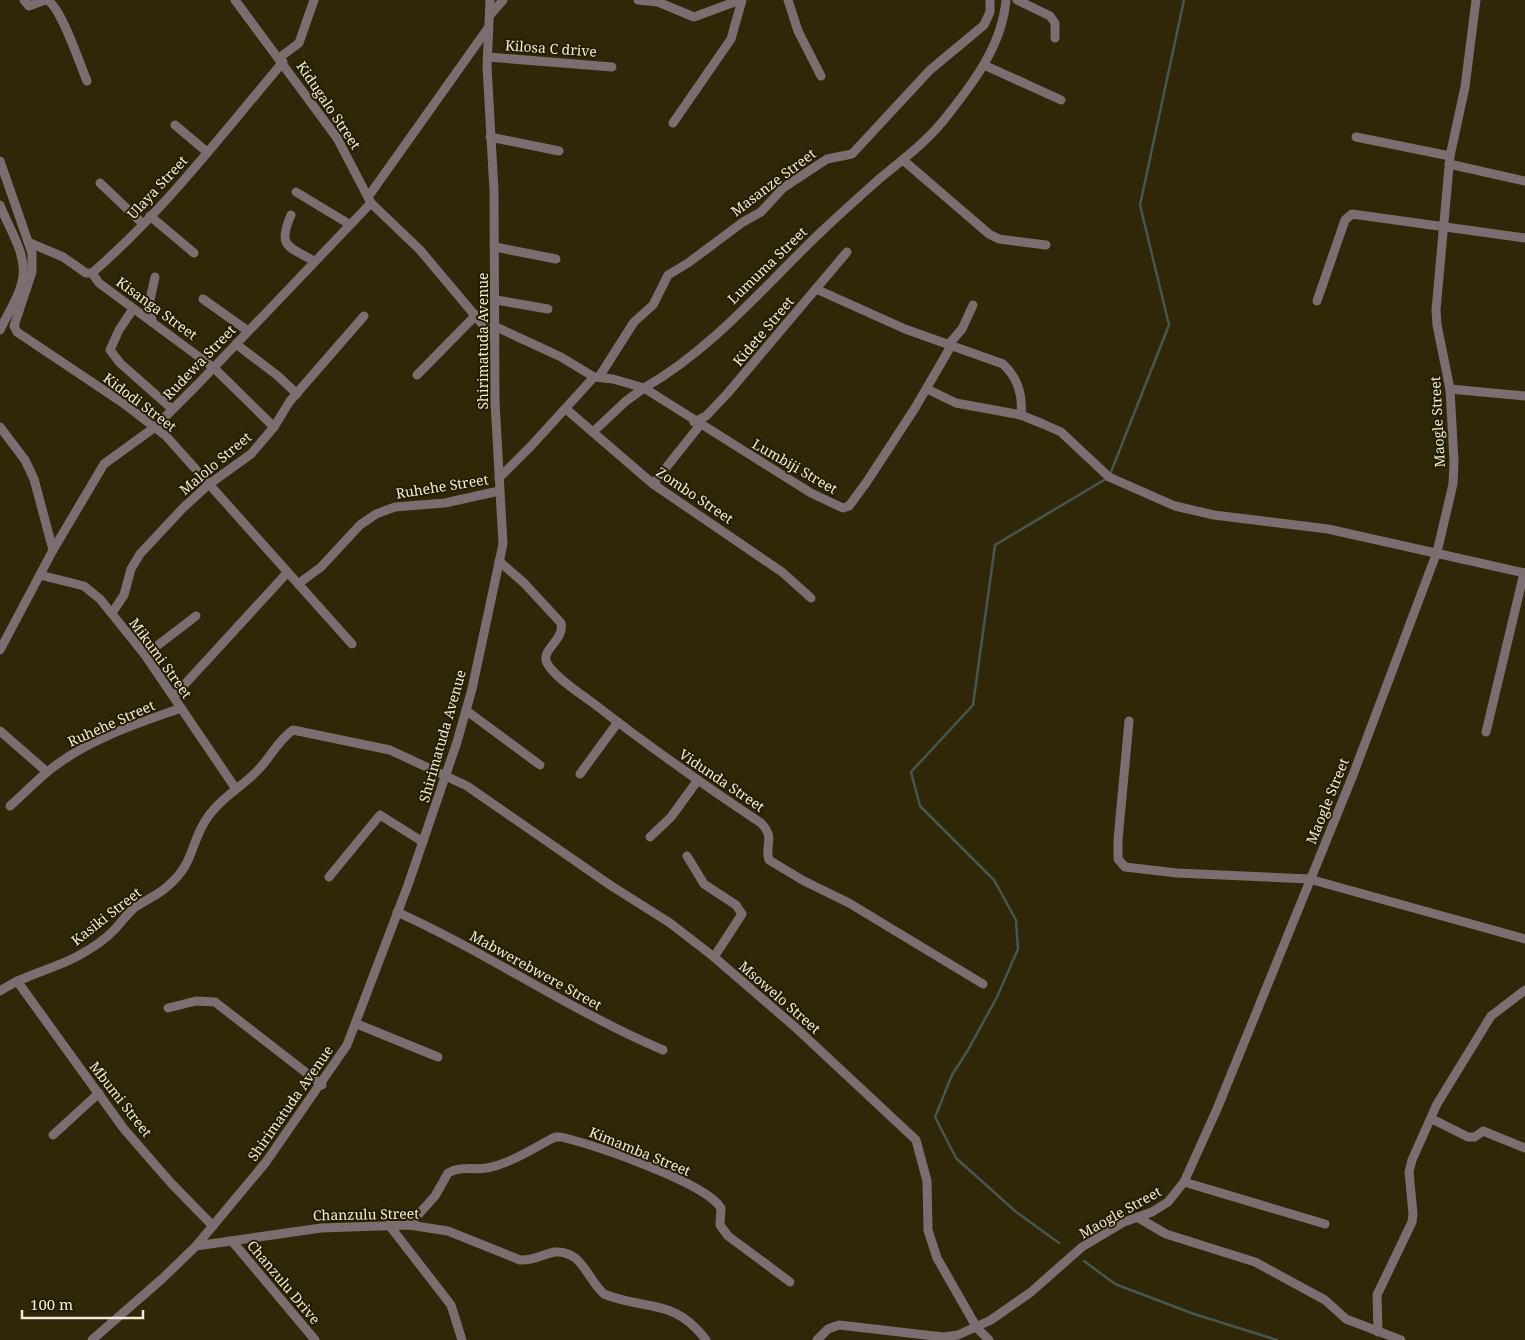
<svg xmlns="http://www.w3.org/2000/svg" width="1525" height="1340" font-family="'Noto Serif',serif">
<rect width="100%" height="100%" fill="#2f2707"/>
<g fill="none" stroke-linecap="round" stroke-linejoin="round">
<!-- stream -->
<g stroke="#485652" stroke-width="2.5">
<path d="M1059 1243 1015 1211 956 1158 935 1117 952 1075 968 1050 997 997 1018 949 1016 920 994 880 920 806 911 772 973 705 995 545 1109 477 1169 325 1140 205 1184 0"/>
<path d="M1084 1261 1115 1284 1194 1314 1277 1340"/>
</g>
<!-- street -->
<g stroke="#7c6d71" stroke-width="9">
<path d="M24 0 29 6 45 0"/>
<path d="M47 0C61 6 80 65 87 81"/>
<path d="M235 0 337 138 371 203 420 250 494 338"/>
<path d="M638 0 658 2 694 17 740 0"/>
<path d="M788 0 798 31 821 76"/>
<path d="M1017 0 1050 16 1055 23V38"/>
<path d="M490 15 503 0"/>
<path d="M488 57 612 67"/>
<path d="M279 58 299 43 314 0"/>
<path d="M984 65 1061 100"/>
<path d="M673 123 731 39 742 0"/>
<path d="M175 125 207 152"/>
<path d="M490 137 559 151"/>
<path d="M1356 137 1450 156"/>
<path d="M903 160 989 234 999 239 1046 245"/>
<path d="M0 161 32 253V272L14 326 17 332 123 403 166 436 352 644"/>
<path d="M1449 164 1525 181"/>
<path d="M100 183 142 223"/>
<path d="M296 192 349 224"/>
<path d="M368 197 488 28"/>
<path d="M0 205C8 227 26 252 23 276 21 294 8 313 0 330"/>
<path d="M291 215C277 247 288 246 314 261"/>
<path d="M150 216 194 253"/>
<path d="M30 243 63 257 86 273H92C164 211 222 134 283 62"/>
<path d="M495 247 556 259"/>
<path d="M92 273 99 283 214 368 274 427"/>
<path d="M816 289 905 329 1003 364C1018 378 1023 395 1021 415"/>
<path d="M203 299 248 331"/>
<path d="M496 300 548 309"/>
<path d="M1317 301 1345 220 1352 214 1525 238"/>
<path d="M133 309 119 330 110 350 120 363 172 409"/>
<path d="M152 322 150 300 155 277"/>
<path d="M494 326 561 357 594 377"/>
<path d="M236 344 278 376 297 394"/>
<path d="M948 345 962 329 973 305"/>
<path d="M417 375 476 315"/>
<path d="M599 377 634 322 653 305 668 275 688 263 743 222 761 212 783 188 827 159 852 154 930 70 984 25 990 12V0"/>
<path d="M927 389 956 403 1021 415 1043 424 1061 432 1109 477 1175 506 1214 515 1328 529 1525 573"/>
<path d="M1450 389 1525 396"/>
<path d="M566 409 653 484 782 572 811 598"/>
<path d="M694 422 706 416 727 394 847 252"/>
<path d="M0 427 25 460 34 479 53 550"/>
<path d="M593 432 626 401 644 388 811 493 843 508 849 506 866 483 915 408 951 346"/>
<path d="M499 478 531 446 594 377 613 379 644 388C713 349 765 285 822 231 840 214 859 197 878 180 902 160 928 141 947 116 974 82 1002 45 1006 0"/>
<path d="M653 484 700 425"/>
<path d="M499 561 524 583 561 623C565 640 540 650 547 663 554 677 581 694 593 703 648 746 704 785 761 823 776 839 764 844 769 860L804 881 849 903 983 984"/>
<path d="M40 575 84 586 100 599 145 655 236 789"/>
<path d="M298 584 321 567 360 525 376 514 395 507 445 503 499 491"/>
<path d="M112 613 124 595 131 569 140 554 183 508 208 485 251 454 274 427 290 401 364 316"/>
<path d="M0 650 53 550 104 464 155 427 198 384 371 203"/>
<path d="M145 655 196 616"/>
<path d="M174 696 287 573"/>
<path d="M467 711 540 765"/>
<path d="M1129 721 1118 840V859L1125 867 1177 873 1309 879 1525 939"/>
<path d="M0 731 47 772"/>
<path d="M1486 732 1524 573"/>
<path d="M580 774 618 722"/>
<path d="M10 806C26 792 41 775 59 763 95 737 139 723 181 708"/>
<path d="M650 837 671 817 698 780"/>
<path d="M687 856 704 884 736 905 742 914 714 957"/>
<path d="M329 877 380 815 423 842"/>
<path d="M397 912C488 953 571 1011 663 1050"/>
<path d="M17 981 124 1129 171 1183 213 1226"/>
<path d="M0 991C23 975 51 970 76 957 89 950 104 941 114 930 121 923 126 915 134 908 145 900 159 895 169 885 193 864 190 847 204 823 217 800 241 788 258 770 271 757 278 740 293 730L390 750 467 786 610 885 670 923 714 957 795 1027 916 1140 927 1181 928 1230 937 1258 977 1328 989 1340"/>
<path d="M168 1008 196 1001 215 1002 322 1085"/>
<path d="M357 1024 438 1057"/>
<path d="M1432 1119 1468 1137H1475L1483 1131 1525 1148"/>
<path d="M53 1135 99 1093"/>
<path d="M1184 1182 1325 1224"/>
<path d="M1137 1217 1166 1234 1255 1262 1325 1300 1346 1319 1401 1340"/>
<path d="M389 1225 451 1305 462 1340"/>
<path d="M409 1225 435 1196 448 1173C459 1166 474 1170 487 1168 512 1163 533 1148 555 1137H561C594 1145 705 1182 721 1208L720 1225 728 1236 790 1282"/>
<path d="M232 1241 315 1340"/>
<path d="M196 1246 321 1228 409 1225 448 1231 520 1260C534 1261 542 1254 555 1252 582 1250 587 1279 604 1294 645 1311 674 1297 706 1340"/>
<path d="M1378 1332 1377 1295 1412 1222 1413 1214 1409 1172 1412 1160 1437 1104 1491 1016 1525 990"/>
<path d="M92 1340 163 1278 196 1246 266 1162 347 1045 408 885 457 742 472 689 503 544 495 402 494 191 487 66 490 0"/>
<path d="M817 1340 828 1329 839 1325 943 1337 958 1335 991 1320 1031 1292 1082 1247 1124 1222 1152 1212 1168 1202 1184 1182 1217 1109 1353 775 1437 552 1453 484 1454 462 1450 389 1437 325 1436 310 1450 156 1465 87 1476 0"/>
</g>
</g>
<g text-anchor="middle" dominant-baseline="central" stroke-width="4" stroke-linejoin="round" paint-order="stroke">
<!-- street labels -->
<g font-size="14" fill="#efead9" stroke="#251d00">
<text transform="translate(551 48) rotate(4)">Kilosa C drive</text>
<text transform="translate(329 105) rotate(56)">Kidugalo Street</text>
<text transform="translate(773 182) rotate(-37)">Masanze Street</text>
<text transform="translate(157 187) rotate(-47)">Ulaya Street</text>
<text transform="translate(767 265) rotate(-44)">Lumuma Street</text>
<text transform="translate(157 308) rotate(36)">Kisanga Street</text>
<text transform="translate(763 331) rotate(-50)">Kidete Street</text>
<text transform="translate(482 341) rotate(-90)">Shirimatuda Avenue</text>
<text transform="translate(199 362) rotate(-46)">Rudewa Street</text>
<text transform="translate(140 402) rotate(37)">Kidodi Street</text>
<text transform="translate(1437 422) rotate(-93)">Maogle Street</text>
<text transform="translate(215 463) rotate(-40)">Malolo Street</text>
<text transform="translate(795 466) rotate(30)">Lumbiji Street</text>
<text transform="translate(442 486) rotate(-9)">Ruhehe Street</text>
<text transform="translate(695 495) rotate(34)">Zombo Street</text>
<text transform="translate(161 658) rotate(54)">Mikumi Street</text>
<text transform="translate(111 723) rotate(-24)">Ruhehe Street</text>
<text transform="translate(442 736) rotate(-74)">Shirimatuda Avenue</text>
<text transform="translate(722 780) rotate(34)">Vidunda Street</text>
<text transform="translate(1327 801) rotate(-68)">Maogle Street</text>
<text transform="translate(106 916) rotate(-38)">Kasiki Street</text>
<text transform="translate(536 970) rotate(29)">Mabwerebwere Street</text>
<text transform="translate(780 997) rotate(41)">Msowelo Street</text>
<text transform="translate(121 1099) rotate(52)">Mbumi Street</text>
<text transform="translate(290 1103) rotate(-55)">Shirimatuda Avenue</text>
<text transform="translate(640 1151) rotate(22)">Kimamba Street</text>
<text transform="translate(1120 1212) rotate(-29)">Maogle Street</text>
<text transform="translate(366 1214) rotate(-1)">Chanzulu Street</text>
<text transform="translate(284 1282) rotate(50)">Chanzulu Drive</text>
</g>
</g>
<!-- scale -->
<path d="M22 1310v8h121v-8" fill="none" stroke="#efead9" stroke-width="2.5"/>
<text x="30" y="1310" font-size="15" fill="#efead9" stroke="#251d00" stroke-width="4" paint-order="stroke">100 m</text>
</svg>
